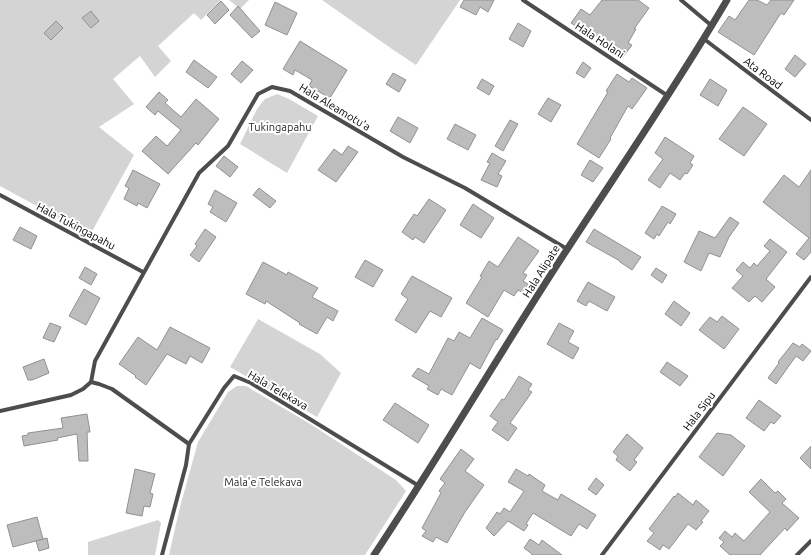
<svg xmlns="http://www.w3.org/2000/svg" width="811" height="555" font-family="Ubuntu,sans-serif">
<rect width="100%" height="100%" fill="#fff"/>
<!-- green -->
<g fill="#d4d4d4">
<path d="M0 0H221L201 20 194 13 158 46 171 61 155 77 140 56 113 79 134 104 99 127 134 155 90 235 0 186Z"/>
<path d="M229 0H249L240 9Z"/>
<path d="M322 0H460L416 65 392 49Z"/>
<path d="M277 94 289 99 318 116 287 173 240 144 257 109 265 99Z"/>
<path d="M258 319 320 354 341 373 317 417 230 367Z"/>
<path d="M237 386H246L312 425 396 480 406 491 365 555H169L180 507 198 442 228 392Z"/>
<path d="M158 520 161 523 155 555H88V542Z"/>
</g>
<!-- building -->
<g fill="#bdbdbd" stroke="#919191">
<path d="M464 0H494L488 12 480 7 476 15 460 7Z"/>
<path d="M602 0H638L649 8 634 29H636L628 43 632 45 624 56 592 33 590 36 571 23 581 9 590 15Z"/>
<path d="M749 0H757L767 5 771 0H794L784 15 781 13 754 55 718 32 729 16 735 20Z"/>
<path d="M221 1 229 10 215 24 207 15Z"/>
<path d="M275 2 297 13 287 35 265 25Z"/>
<path d="M238 6 260 31 252 38 230 15Z"/>
<path d="M91 11 99 21 91 28 82 18Z"/>
<path d="M56 21 63 28 51 40 44 33Z"/>
<path d="M518 23 531 31 523 47 509 39Z"/>
<path d="M300 41 347 70 330 98 309 86 312 80 295 70 293 75 283 69Z"/>
<path d="M795 55 806 64 795 77 785 69Z"/>
<path d="M194 60 217 77 208 88 186 72Z"/>
<path d="M242 61 253 70 241 83 231 74Z"/>
<path d="M583 62 591 68 584 78 576 73Z"/>
<path d="M393 73 406 80 399 92 386 84Z"/>
<path d="M617 74 629 82 632 78 647 88 632 109 628 106 610 138 611 139 599 158 577 144 608 92 606 91Z"/>
<path d="M482 79 494 86 489 95 477 88Z"/>
<path d="M710 79 727 90 718 106 700 95Z"/>
<path d="M159 92 168 100 165 103 181 117 196 99 219 119 198 145 196 143 168 174 142 151 156 136 167 146 181 130 158 111 155 115 146 107Z"/>
<path d="M548 98 561 105 551 122 538 114Z"/>
<path d="M743 107 767 124 744 156 719 139Z"/>
<path d="M398 117 418 128 410 143 390 131Z"/>
<path d="M510 120 518 124 503 151 495 146Z"/>
<path d="M455 124 476 135 468 150 447 139Z"/>
<path d="M665 137 694 156 690 163 693 165 687 174 685 173 680 180 670 173 660 188 648 180 663 159 655 153Z"/>
<path d="M348 146 358 152 336 182 318 170 334 149 342 155Z"/>
<path d="M492 153 506 161 498 174 502 176 497 187 481 180 490 163 487 162Z"/>
<path d="M224 156 238 167 230 177 216 166Z"/>
<path d="M590 160 603 168 593 182 581 175Z"/>
<path d="M133 170 160 184 147 208 138 203 137 206 124 199 129 188 125 186Z"/>
<path d="M811 170V252L804 260 796 254 809 238 763 202 784 175 799 187Z"/>
<path d="M259 188 276 201 270 208 253 195Z"/>
<path d="M215 190 237 203 226 222 210 212 213 207 208 204Z"/>
<path d="M429 199 446 210 424 243 415 237 413 240 402 232 414 214 417 216Z"/>
<path d="M473 204 494 218 481 238 460 225Z"/>
<path d="M662 206 676 214 670 224 668 222 659 236 657 234 654 239 645 233Z"/>
<path d="M730 217 739 223 729 237 720 257 709 253 701 271 684 262 699 231 715 238Z"/>
<path d="M20 227 37 236 31 249 13 240Z"/>
<path d="M205 229 216 237 199 262 190 255 197 246 195 244Z"/>
<path d="M594 229 641 257 632 270 620 262V261L586 242Z"/>
<path d="M518 237 539 251 523 273 527 275 523 281 528 284 523 293 518 290 514 296 504 290 488 317 466 303 482 277 480 276 489 261 498 267Z"/>
<path d="M770 239 787 252 766 279 775 287 762 302 755 296 749 302 732 288 743 276 736 270 743 262 750 268 754 263 757 266 770 251 764 246Z"/>
<path d="M365 260 383 270 373 287 355 277Z"/>
<path d="M263 262 287 275 288 272 318 288 312 297 338 311 333 321 327 317 317 334 299 324 300 323 266 301 265 304 246 294Z"/>
<path d="M85 267 97 274 91 285 79 278Z"/>
<path d="M656 268 667 275 662 283 651 275Z"/>
<path d="M412 276 452 298 441 317 430 311 416 333 395 320 408 299 401 294Z"/>
<path d="M588 282 615 297 607 311 589 301 586 306 577 301Z"/>
<path d="M84 289 100 298 86 325 69 316Z"/>
<path d="M674 301 690 313 681 326 665 314Z"/>
<path d="M722 316 739 329 724 349 699 330 710 317 717 322Z"/>
<path d="M482 318 503 330 497 340 496 339 480 369 470 363 452 395 441 389 438 395 427 389 429 386 412 376 418 368 429 374 448 338 454 341 459 332 470 338Z"/>
<path d="M50 323 61 327 54 342 43 338Z"/>
<path d="M559 323 574 331 568 342 579 348 573 359 547 344Z"/>
<path d="M170 327 210 348 202 363 190 356 186 364 167 354 146 385 135 377 136 376 119 364 138 337 157 350Z"/>
<path d="M793 343 800 347 802 344 811 351 803 361 796 356 776 384 768 378 779 363 778 362Z"/>
<path d="M44 359 49 373 32 380H28L23 367Z"/>
<path d="M667 362 688 376 680 386 660 372Z"/>
<path d="M519 376 532 384 528 390 532 392 510 423 517 428 508 441 492 430 498 422 490 416 502 399 504 400Z"/>
<path d="M759 400 781 416 774 424 771 422 764 431 746 418Z"/>
<path d="M395 403 429 425 418 443 383 420Z"/>
<path d="M87 414 90 432H87L88 461H79L77 434 57 438 58 440 24 446 22 436 28 435V433L63 428 61 418Z"/>
<path d="M717 433 731 435 745 446 723 476 699 457Z"/>
<path d="M627 434 643 448 634 460 637 462 630 471 616 460 618 456 613 452Z"/>
<path d="M811 446V469L800 458Z"/>
<path d="M461 449 474 459 465 471 484 485 465 512 447 543 436 537 433 542 422 536 426 531 422 528 441 493 439 491 445 483 440 479Z"/>
<path d="M135 469 155 474 150 493 153 494 150 507 144 506 142 516 126 513Z"/>
<path d="M516 469 528 476 529 474 545 485 542 491 558 500 561 494 596 515 587 529 579 524 571 536 533 513 526 524 528 525 524 531 508 521 494 536 486 528 497 512 500 514 504 508 510 512 524 491 508 482Z"/>
<path d="M596 478 604 485 596 495 588 489Z"/>
<path d="M761 479 775 493 778 491 786 499 782 503 799 518 787 531 785 528 760 555H730L720 546 724 542 719 538 725 531 732 537 735 533 744 541 770 512 749 492Z"/>
<path d="M678 493 693 505 696 500 709 511 701 521 703 522 696 530 688 524 669 549 663 545 660 550 647 541 654 533 649 529 674 496 675 497Z"/>
<path d="M37 517 43 539 13 547 7 525Z"/>
<path d="M47 538 49 548 39 551 36 541Z"/>
<path d="M530 539 539 545 542 540 562 555H532V554L524 548Z"/>
</g>
<g fill="none" stroke-linecap="round" stroke-linejoin="round">
<!-- minor -->
<g stroke="#4d4d4d" stroke-width="4">
<path d="M523 0 668 96"/>
<path d="M681 0 712 26"/>
<path d="M704 39 811 120"/>
<path d="M0 195 143 272"/>
<path d="M91 382 95 361 199 173 228 146 258 94 272 87 290 91 403 157 465 188 567 249"/>
<path d="M0 411 71 395 83 389 91 382 99 384 112 389 189 444"/>
<path d="M162 555 186 465 189 444 224 388 234 376 251 383 419 486"/>
<path d="M602 555 811 277"/>
<path d="M797 555 811 541"/>
</g>
<!-- tertiary -->
<path stroke="#4d4d4d" stroke-width="7" d="M374 555C441 454 502 349 568 248 622 165 677 85 727 0"/>
</g>
<g text-anchor="middle" dominant-baseline="central" stroke-width="4" stroke-linejoin="round" paint-order="stroke">
<!-- street labels -->
<g font-size="11" fill="#000" stroke="#fff">
<text transform="translate(600 40) rotate(33)">Hala Holani</text>
<text transform="translate(763 73) rotate(37)">Ata Road</text>
<text transform="translate(335 107) rotate(31)">Hala Aleamotu'a</text>
<text transform="translate(76 226) rotate(28)">Hala Tukingapahu</text>
<text transform="translate(541 271) rotate(-58)">Hala Alipate</text>
<text transform="translate(278 390) rotate(30)">Hala Telekava</text>
<text transform="translate(699 411) rotate(-53)">Hala Sipu</text>
</g>
<!-- park labels -->
<g font-size="11" fill="#2b2b2b" stroke="#fff">
<text x="280" y="127">Tukingapahu</text>
<text x="263" y="482">Mala'e Telekava</text>
</g>
</g>
</svg>
